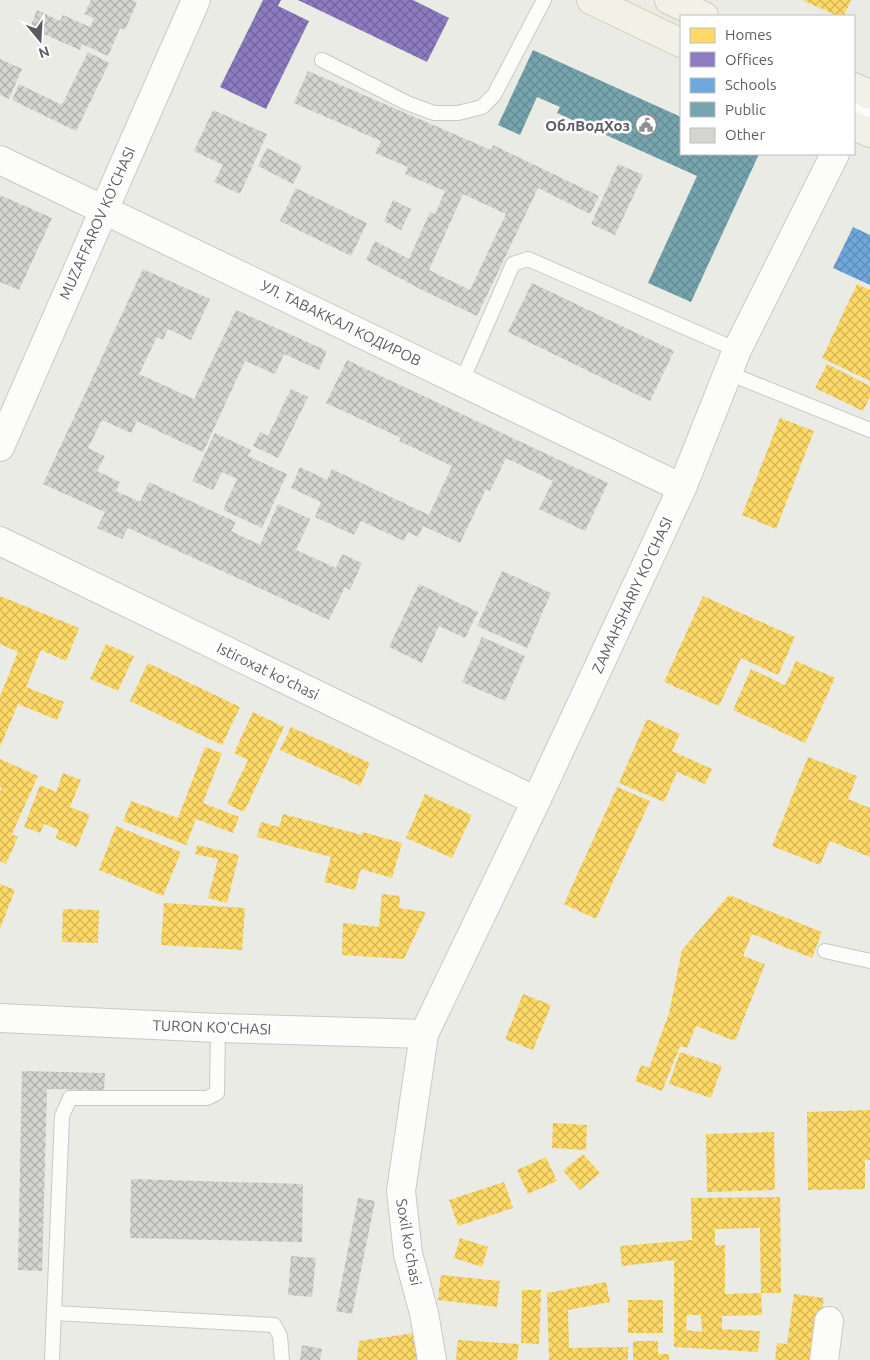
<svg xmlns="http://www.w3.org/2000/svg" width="870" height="1360" font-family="Ubuntu,sans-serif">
<defs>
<pattern id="homes-cross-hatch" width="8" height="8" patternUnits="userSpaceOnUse" patternTransform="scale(1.25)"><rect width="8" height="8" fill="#ffd966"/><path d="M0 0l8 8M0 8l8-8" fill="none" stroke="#d1b358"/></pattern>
<pattern id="offices-cross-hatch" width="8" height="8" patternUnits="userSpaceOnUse" patternTransform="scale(1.25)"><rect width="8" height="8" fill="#8e7cc3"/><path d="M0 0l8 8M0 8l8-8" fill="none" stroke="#71649a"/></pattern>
<pattern id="schools-cross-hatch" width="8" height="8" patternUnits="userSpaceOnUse" patternTransform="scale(1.25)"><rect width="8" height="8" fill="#6fa8dc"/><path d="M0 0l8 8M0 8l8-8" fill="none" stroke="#5e8cb6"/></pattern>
<pattern id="public-cross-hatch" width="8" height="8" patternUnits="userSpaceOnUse" patternTransform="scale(1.25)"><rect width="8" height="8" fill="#76a5af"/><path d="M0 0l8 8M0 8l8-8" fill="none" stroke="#648a92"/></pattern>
<pattern id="building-cross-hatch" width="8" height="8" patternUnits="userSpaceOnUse" patternTransform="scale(1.25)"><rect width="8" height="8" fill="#d4d4d0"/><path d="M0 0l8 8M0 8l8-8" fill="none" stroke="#afafac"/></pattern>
</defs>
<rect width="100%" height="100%" fill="#ebebe5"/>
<!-- homes -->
<g fill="url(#homes-cross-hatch)" fill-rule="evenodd">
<path d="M802 0H851L844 16H838Z"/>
<path d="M857 284 870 290V381L822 358Z"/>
<path d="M827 364 870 386V397L863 411 815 388Z"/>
<path d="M780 418 814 431 776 529 742 515Z"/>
<path d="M0 596 79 628 66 661 41 650 26 687 64 702 57 720 18 704 0 747V696L18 652 0 644Z"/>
<path d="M703 596 795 637 778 675 741 658 719 706 664 682Z"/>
<path d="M106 644 134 656 118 691 90 679Z"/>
<path d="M796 661 835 678 805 743 733 710 751 669 785 685Z"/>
<path d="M148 663 240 707 222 745 130 701Z"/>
<path d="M253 712 284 727 244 812 227 804 248 760 234 753Z"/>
<path d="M647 719 680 734 672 751 712 769 705 784 677 772 664 802 619 783Z"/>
<path d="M291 727 370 763 360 786 280 750Z"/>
<path d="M205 747 222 753 203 803 239 817 233 833 196 819 186 845 123 821 131 801 178 818Z"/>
<path d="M808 757 857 776 848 799 870 808V857L830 841 820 865 772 846Z"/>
<path d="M0 759 38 776 12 834 18 837 6 864 0 861V792L2 788 0 787Z"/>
<path d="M63 773 81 780 70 807 90 815 77 847 55 838 59 830 44 824 40 833 24 827 40 785 56 792Z"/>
<path d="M617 787 650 801 596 919 564 904Z"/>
<path d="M425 794 472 815 452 858 406 838Z"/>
<path d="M283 814 362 835 363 832 402 843 392 878 361 869 355 890 324 882 331 857 257 837 261 822 279 827Z"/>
<path d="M116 826 181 852 163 896 99 870Z"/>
<path d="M197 845 239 855 227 903 208 898 218 859 195 854Z"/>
<path d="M0 884 15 890 0 929Z"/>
<path d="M382 894 400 896 399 908 426 912 404 959 342 955 343 923 379 927Z"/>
<path d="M729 895 822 932 812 958 752 934 743 956 765 964 735 1041 696 1026 687 1048 680 1046 662 1091 635 1081 641 1065 649 1068 660 1038 669 1013 682 950Z"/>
<path d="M164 903 245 908 242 950 161 945Z"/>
<path d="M63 909 99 910 98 943 62 942Z"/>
<path d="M523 994 551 1005 533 1050 505 1039Z"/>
<path d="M680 1052 722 1066 711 1098 669 1084Z"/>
<path d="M870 1110V1160H865V1189L808 1190 807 1112Z"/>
<path d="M553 1123 587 1125 586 1150 552 1148Z"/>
<path d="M774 1132 775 1190 707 1192 706 1134Z"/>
<path d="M583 1154 600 1173 580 1190 563 1171Z"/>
<path d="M546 1157 557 1181 528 1194 517 1170Z"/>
<path d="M504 1182 513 1208 458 1226 449 1200Z"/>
<path d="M780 1197 781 1293H761L760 1228 715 1229V1245H725V1294L761 1293 762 1315 722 1316V1329L760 1331 758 1352 674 1347V1260L622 1266 620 1246 692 1240 691 1198ZM687 1315H701L702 1332 686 1330Z"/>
<path d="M460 1238 488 1247 482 1267 454 1258Z"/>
<path d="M441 1275 500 1281 497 1307 438 1300Z"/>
<path d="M606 1282 610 1302 568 1310 569 1348 628 1347V1360H549L547 1293Z"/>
<path d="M522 1290H541L539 1344 521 1343Z"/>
<path d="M794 1294 824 1298 815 1360H775L777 1343 787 1344Z"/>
<rect x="628" y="1300" width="35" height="33"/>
<path d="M421 1332 425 1360H357L359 1341Z"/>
<path d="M458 1340 519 1344 517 1360H456Z"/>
<path d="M633 1341H658V1354H669V1360H633Z"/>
</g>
<!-- offices -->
<g fill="url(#offices-cross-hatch)">
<path d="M263 0H281L278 6 309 21 266 109 220 87Z"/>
<path d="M298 0H413L449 18 427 62Z"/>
</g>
<!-- schools -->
<path fill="url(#schools-cross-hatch)" d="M853 227 870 235V285L833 268Z"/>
<!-- public -->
<path fill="url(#public-cross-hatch)" d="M533 50 681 117V154H759L691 302 648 283 697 176 557 113 560 107 537 97 520 135 498 125Z"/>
<!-- building -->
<g fill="url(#building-cross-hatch)" fill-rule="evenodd">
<path d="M91 0H132L137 2 125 30 120 28 108 56 82 44 80 50 30 28 37 10 60 21 63 15 90 27 94 18 84 14Z"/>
<path d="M88 52 109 63 76 131 12 100 19 84 62 105Z"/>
<path d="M0 59 22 69 9 99 0 95Z"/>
<path d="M308 71 491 150 493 145 599 196 590 214 538 188 477 316 420 289 366 260 375 241 409 259 430 212 435 214 445 191 405 174 408 167 375 153 381 141 294 103ZM463 194 506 214 470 290 429 270Z"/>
<path d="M213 110 267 134 240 194 214 182 223 165 194 151Z"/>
<path d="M267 148 302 166 293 184 258 166Z"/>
<path d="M618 164 643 175 615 235 591 224Z"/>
<path d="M296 188 367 223 351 256 280 221Z"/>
<path d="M0 195 52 218 19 290 0 282Z"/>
<path d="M393 200 411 209 401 230 384 221Z"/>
<path d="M143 269 210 299 191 340 168 329 163 340 157 337 139 374 194 399 236 310 327 351 319 370 284 354 275 374 245 361 203 452 137 421 131 433 102 420 88 448 105 456 97 471 120 482 116 491 140 502 149 482 236 522 231 531 260 545 278 504 310 519 296 550 336 568 342 554 362 563 350 590 345 587 329 620 128 528 122 539 97 528 105 512 43 484Z"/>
<path d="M532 283 674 351 650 401 508 332Z"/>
<path d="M347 360 608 483 585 531 539 509 553 481 506 458 490 491 486 489 460 543 423 526 418 537 408 532 404 541 361 521 354 535 315 517 321 502 291 488 300 467 327 480 332 469 429 515 452 466 399 441 401 438 326 403Z"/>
<path d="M291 389 308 397 278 458 253 446 260 432 268 436Z"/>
<path d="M215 433 251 450 248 456 287 474 262 528 223 510 237 479 222 472 213 490 192 481Z"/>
<path d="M502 571 551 593 527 648 477 626Z"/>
<path d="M419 584 478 612 465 638 439 626 422 663 389 647Z"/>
<path d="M482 637 525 656 505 701 462 682Z"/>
<path d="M22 1071 105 1073 104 1090 47 1089 42 1271 18 1270Z"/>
<path d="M131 1179 303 1184 302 1242 130 1238Z"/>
<path d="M358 1198 375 1201 352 1314 336 1311Z"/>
<path d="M291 1256 316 1258 312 1297 288 1295Z"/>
<path d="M302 1345 322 1349 320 1360H300Z"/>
</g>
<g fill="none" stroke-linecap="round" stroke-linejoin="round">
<!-- lane casing -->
<g stroke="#c8c9c7" stroke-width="16">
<g id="lane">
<path d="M322 60 407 103 434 113H458L482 107 494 95 544 0"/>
<path d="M728 373 870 430"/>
<path d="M462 381 513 264 528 259 737 350"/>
<path d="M825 951 870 961"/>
<path d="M54 1313 274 1325 280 1336 282 1360"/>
<path d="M52 1360 62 1116 70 1098H207L217 1093 218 1028"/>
</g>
</g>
<!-- street casing -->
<g stroke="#c8c9c7" stroke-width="30">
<g id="street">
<path d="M0 160 682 488"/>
<path d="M0 447 196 0"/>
<path d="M0 541 536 801"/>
<path d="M424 1034 401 1191 408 1254 424 1313 432 1360"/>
<path d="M824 1360 829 1321"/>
</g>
</g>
<!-- secondary casing -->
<g stroke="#c8c8c7" stroke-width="30">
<g id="secondary">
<path d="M854 117 866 93"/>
<path d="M0 1018 218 1028 424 1034 536 801 682 488 737 350 835 154"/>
</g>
</g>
<!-- primary casing -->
<g stroke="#d1cfb5" stroke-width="30">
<g id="primary">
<path d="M591 0 681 43"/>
<path d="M669 0 704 16"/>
<path d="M854 87 870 95"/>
<path d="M854 126 870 133"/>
</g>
</g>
<!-- lane -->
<use href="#lane" stroke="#fcfcfb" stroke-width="14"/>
<!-- street -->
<use href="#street" stroke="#fcfcfb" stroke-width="28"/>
<!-- secondary -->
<use href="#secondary" stroke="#fcfcfb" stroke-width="28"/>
<!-- primary -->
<use href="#primary" stroke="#f1f1e8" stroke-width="28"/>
</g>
<!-- icons -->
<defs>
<g id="civic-ring" transform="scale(1.125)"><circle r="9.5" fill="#fff" stroke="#8d8f90" stroke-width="1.5"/><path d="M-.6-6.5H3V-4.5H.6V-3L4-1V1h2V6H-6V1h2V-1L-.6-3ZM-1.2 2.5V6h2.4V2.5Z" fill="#8d8f90"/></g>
</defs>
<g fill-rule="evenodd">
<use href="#civic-ring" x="646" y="125"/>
</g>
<g text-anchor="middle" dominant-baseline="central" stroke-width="5" stroke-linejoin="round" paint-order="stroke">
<!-- poi labels -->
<g font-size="15" font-weight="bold" fill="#5b5d63" stroke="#fff" text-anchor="end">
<text x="630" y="125">ОблВодХоз</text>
</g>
<!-- street labels -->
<g font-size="15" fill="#5b5d63" stroke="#fff">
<text transform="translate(97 223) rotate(-66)">MUZAFFAROV KO'CHASI</text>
<text transform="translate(341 323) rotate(26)">УЛ. ТАВАККАЛ КОДИРОВ</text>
<text transform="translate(632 595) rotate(-65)">ZAMAHSHARIY KO'CHASI</text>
<text transform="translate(268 671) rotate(26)">Istiroxat koʻchasi</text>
<text transform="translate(212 1027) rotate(2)">TURON KO'CHASI</text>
<text transform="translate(409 1242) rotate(80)">Soxil koʻchasi</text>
</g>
</g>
<!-- legend -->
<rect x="680" y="15" width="175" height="140" fill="#ffffff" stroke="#bdbec1"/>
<rect x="690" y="28" width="25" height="15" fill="#ffd966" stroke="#bdbec1"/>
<text x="725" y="40" font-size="15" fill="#5b5d63">Homes</text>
<rect x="690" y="52" width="25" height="15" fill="#8e7cc3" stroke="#bdbec1"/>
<text x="725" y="65" font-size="15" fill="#5b5d63">Offices</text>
<rect x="690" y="78" width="25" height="15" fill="#6fa8dc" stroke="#bdbec1"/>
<text x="725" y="90" font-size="15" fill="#5b5d63">Schools</text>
<rect x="690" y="102" width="25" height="15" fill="#76a5af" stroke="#bdbec1"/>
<text x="725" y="115" font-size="15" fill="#5b5d63">Public</text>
<rect x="690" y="128" width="25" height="15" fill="#d4d4d0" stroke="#bdbec1"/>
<text x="725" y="140" font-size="15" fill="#5b5d63">Other</text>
<!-- north arrow -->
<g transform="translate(40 40) rotate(162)" stroke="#ffffff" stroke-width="4" paint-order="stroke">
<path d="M0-4L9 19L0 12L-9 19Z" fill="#5b5d63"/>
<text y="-8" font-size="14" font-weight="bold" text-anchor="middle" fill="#5b5d63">N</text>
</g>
</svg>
